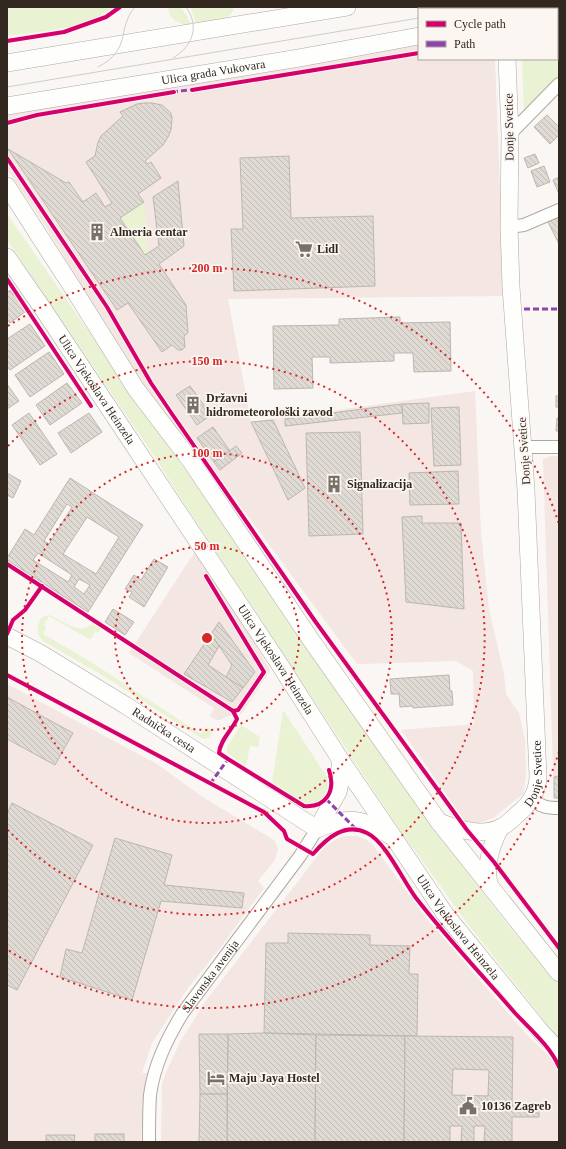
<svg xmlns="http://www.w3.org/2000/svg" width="566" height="1149" font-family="Georgia,serif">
<defs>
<pattern id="building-back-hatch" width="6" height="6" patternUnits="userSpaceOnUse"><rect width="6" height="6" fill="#e0dad4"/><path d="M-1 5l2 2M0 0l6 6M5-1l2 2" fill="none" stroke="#c1bbb6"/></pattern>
</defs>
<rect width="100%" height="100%" fill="#f9f6f3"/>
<!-- commercial -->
<g fill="#f3e6e3">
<path d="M419 44V59H495L504 296 228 299 251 422 475 391 481 533 489 609 504 674 506 694 519 713 525 740 526 776 523 794 493 818 477 824 465 821 401 730 474 724 473 671 456 661 357 664 217 474 207 481 133 371 46 227 7 169V112Z"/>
<path d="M551 456H559V798H554L543 459Z"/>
<path d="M196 550 228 599 270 670 242 714H233L220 720H216L210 716 214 708 129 653Z"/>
<path d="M7 684 157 764 204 798 274 840 278 849 275 860 258 881 264 888 220 948 188 988 152 1043 142 1073H149L146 1081 143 1098 141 1142H7Z"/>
<path d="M345 836H356L365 839 373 845 427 919 528 1036 551 1058 559 1072V1142H161L162 1084 168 1068 180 1042 205 1002 319 854 327 845 338 838Z"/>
</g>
<!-- grass -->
<g fill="#eaf2d4">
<path d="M7 7H114C84 30 43 31 7 36Z"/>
<path d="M168 7H180L186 14 191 25 189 26C179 23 168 19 168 7Z"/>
<path d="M190 7H234C231 23 209 22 196 25L193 14Z"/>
<path d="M559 11V81L524 113 522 59H557V12Z"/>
<path d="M144 202 149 253 145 255 120 218Z"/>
<path d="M7 214 450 850 512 930 559 985V1039L467 923 402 833 216 553 156 459 7 240Z"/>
<path d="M48 615 52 616C64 622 80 635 92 624L101 629 98 633 95 631 91 639H89L49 616 44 625 46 628 43 634 91 662 201 734 205 728 208 727 212 731 210 737 205 739 201 738 102 675 43 641C36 634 37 627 41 618Z"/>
<path d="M283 710 327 777C331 793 319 807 303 803L272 783Z"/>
<path d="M241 725 260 737 258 747 250 746 246 766 227 753V747Z"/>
</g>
<!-- building -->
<g fill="url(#building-back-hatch)" stroke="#bcb6b0" fill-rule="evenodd">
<path d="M144 103H152L162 105 171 113 172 118 171 130 168 137 163 145 145 161 148 164 151 162 161 178 138 194 144 202 120 218 145 255 159 246 153 197 178 181 184 246 159 264 186 305 188 333 184 336 185 347 182 350H178L172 345 162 352 128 303 117 310 8 149 66 183 69 182 83 202 96 193 105 207 112 203 86 162 95 156 98 142 101 136 123 116 120 112 137 104Z"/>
<path d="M547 115 559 127V135L550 144 534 127Z"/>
<path d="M535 154 539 163 528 168 524 158Z"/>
<path d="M289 156 291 218 373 216 375 286 234 291 231 229H243L240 158Z"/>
<path d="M544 166 550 182 537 187 531 171Z"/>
<path d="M559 177V194L553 180Z"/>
<path d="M559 217V244L548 222Z"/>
<path d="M10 290 26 311 10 323 7 319V293Z"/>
<path d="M400 317V323L450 322 451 371 414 372 413 353H394V361L330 363V357H312L313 388 274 389 273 326 339 325V319Z"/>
<path d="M30 324 45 346 10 370 7 366V339Z"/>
<path d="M49 352 64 374 30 397 15 375Z"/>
<path d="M67 383 82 403 50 425 36 405Z"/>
<path d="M7 384 19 401 7 409Z"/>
<path d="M190 386 211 415 197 425 176 395Z"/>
<rect x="556" y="396" width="3" height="11"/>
<path d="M429 403V423L403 424 402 404Z"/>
<path d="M402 404V413L285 426V419Z"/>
<path d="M459 407 461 465 434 466 431 408Z"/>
<path d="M29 413 57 454 40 465 12 425Z"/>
<path d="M89 413 102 432 71 453 58 433Z"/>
<path d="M557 418H559V431H556Z"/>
<path d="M273 420 305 488 288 500 251 422Z"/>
<path d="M213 427 230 451 214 462 197 438Z"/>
<path d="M360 432 363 534 309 536 306 433Z"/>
<path d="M236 446 242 453 220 470 214 462Z"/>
<path d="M458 471 459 504 410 505 409 473Z"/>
<path d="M7 473 21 481 13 498 7 495Z"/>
<path d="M70 478 143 525 88 612 7 560V558L25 529 34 535ZM67 504 72 507 49 544 44 541ZM87 517 119 537 96 574 63 554ZM38 553 72 575 68 582 33 560ZM79 579 90 585 84 594 74 587Z"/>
<path d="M422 516V523H461L464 609 406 602 402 517Z"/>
<path d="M154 559 168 567 144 607 129 597 132 592 125 589 134 575 141 580Z"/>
<path d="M113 609 134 622 125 635 105 622Z"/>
<path d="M219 622 255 672 243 688 226 677 232 665 211 634Z"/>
<path d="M211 634 219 646 208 665 243 688 232 702 184 674Z"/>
<path d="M449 675 450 691H452L453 705 413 708V706L400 707 399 694H391L390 679Z"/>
<path d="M7 697 73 733 55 765 7 739Z"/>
<path d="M559 776V798H554V777Z"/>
<path d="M12 803 93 845 17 990 7 985V814Z"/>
<path d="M115 838 172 855 164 885 244 893 242 908 161 901 132 1000 60 977 66 949 82 953Z"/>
<path d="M288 933 370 935V945L410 946 409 974H418L417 1036 264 1033 266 943H288Z"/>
<path d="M264 1033 316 1035 315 1142H227L228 1034Z"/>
<path d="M199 1034H228L227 1094H200Z"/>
<path d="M316 1035 405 1036 404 1142H315Z"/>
<path d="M405 1036 513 1037 512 1105H539V1117H512V1142H484L485 1126H474V1142H461L462 1126H450V1142H404ZM453 1069 489 1070 488 1096 452 1095Z"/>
<path d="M200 1094H227V1142H199Z"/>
<rect x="95" y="1134" width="29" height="8"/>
<path d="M46 1135H75L74 1142H46Z"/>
</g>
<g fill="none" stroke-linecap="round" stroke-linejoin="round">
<!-- street casing -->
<g stroke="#aea8a3" stroke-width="14">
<g id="street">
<path d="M510 134 559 84"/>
<path d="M509 227 524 225 559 210"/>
<path d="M524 447H559"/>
<path d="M532 799C541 807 547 808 559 808"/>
<path id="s1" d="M149 1142C149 1126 149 1110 150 1095 154 1065 167 1039 182 1014L300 856 317 829"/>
</g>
</g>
<!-- secondary casing -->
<g stroke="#aea8a3" stroke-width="18">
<g id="secondary">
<path d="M507 7V9"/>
<path d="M537 9 549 7"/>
<path d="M7 63 347 7"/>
<path id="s2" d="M7 106 299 58 419 36"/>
<path d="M7 186 74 290 136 389 190 460 311 640 439 822 559 973"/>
<path id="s3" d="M7 257 41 306 278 662 340 759 394 838 445 914 542 1033 559 1051"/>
<path id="s4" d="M7 636 40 653 125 705 317 829"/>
<path id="s5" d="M439 822C457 829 481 837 500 828 507 825 514 817 520 812 531 802 537 793 538 777L526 490 511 287 509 227 510 134 507 59"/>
<path d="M317 829C350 816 360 817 391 836"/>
<path d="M317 829 338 792 341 778 340 759"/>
<path d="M489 884C485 864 491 846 500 828"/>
</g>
</g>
<!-- street -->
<use href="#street" stroke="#fefefd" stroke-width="12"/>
<!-- secondary -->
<use href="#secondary" stroke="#fefefd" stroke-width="17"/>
<!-- tram -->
<g stroke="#cecdcc" stroke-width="1">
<path d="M442 9 454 7"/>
<path d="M474 9 486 7"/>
<path d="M173 58C193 46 200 26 186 7"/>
<path d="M98 67C133 49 116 28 135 7"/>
<path d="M7 87 419 18"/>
</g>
<!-- quiet -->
<g stroke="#8e44ad" stroke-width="3" stroke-dasharray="6 3" stroke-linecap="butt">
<path d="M172 92 196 89"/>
<path d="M524 309H559"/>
<path d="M210 784 228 759"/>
<path d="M326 799 356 829"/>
</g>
<!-- cycleway casing -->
<g stroke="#fbf6f1" stroke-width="6">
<g id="cycleway">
<path d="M7 41 64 32 106 17 120 7"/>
<path d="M192 90 419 53"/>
<path d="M7 123 37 115 174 92"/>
<path d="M7 158 107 307 151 383 172 414 315 621 467 830 494 862 559 948"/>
<path d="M7 279 91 406"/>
<path d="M7 564 233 711 237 719C232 730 220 740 219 753L228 759 304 806C326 808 336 791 329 770"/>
<path d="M206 576 264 672 238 710 233 711"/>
<path d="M7 634 13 620 25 610 42 586"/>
<path d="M7 675 264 812 284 831 287 839 313 854C327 838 345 822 367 833 386 842 403 881 416 898 447 938 482 975 515 1013 530 1029 550 1046 559 1067"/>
</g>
</g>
<!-- cycleway -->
<use href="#cycleway" stroke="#d6006c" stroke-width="4"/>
</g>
<!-- distance rings -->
<g fill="none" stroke="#d62828" stroke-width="2" stroke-dasharray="2 4">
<circle cx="207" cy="638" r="92"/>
<circle cx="207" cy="638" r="185"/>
<path d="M8 446A277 277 0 1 1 8 830"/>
<path d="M559 752A370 370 0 0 1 8 950M8 326A370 370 0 0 1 559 524"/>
</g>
<!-- icons -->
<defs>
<g id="building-bare" transform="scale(1.38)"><path d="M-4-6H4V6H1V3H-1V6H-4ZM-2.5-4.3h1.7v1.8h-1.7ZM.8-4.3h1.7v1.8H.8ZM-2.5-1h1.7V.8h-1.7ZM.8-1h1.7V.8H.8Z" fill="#787069" stroke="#fbf6f1" stroke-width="2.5" paint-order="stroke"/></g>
<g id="supermarket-bare" transform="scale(1.38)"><path d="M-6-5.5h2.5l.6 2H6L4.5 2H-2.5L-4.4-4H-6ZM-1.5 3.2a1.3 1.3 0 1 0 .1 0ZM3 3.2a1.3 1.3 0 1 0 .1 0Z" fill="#787069" stroke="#fbf6f1" stroke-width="2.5" paint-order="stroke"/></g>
<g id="hotel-bare" transform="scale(1.38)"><path d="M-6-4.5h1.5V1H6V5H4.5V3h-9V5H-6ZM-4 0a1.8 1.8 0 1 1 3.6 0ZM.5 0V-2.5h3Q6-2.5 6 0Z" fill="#787069" stroke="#fbf6f1" stroke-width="2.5" paint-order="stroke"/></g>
<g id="civic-bare" transform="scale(1.38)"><path d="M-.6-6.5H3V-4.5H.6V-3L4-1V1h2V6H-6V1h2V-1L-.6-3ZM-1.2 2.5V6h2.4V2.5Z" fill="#787069" stroke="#fbf6f1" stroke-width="2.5" paint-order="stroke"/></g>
</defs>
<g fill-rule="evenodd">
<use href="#building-bare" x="97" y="232"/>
<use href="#supermarket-bare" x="304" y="249"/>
<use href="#building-bare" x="193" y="405"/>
<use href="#building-bare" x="334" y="484"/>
<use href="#hotel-bare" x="216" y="1078"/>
<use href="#civic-bare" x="468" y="1106"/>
</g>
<g text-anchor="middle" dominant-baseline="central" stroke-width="3.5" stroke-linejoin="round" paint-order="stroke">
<!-- street labels -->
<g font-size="12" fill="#32281f" stroke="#fbf6f1">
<text stroke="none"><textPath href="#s2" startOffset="209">Ulica grada Vukovara</textPath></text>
<text transform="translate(509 127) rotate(-91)">Donje Svetice</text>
<text stroke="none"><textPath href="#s3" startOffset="160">Ulica Vjekoslava Heinzela</textPath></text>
<text transform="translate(524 451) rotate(-94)">Donje Svetice</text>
<text stroke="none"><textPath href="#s3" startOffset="484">Ulica Vjekoslava Heinzela</textPath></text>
<text stroke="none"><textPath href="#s4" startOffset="183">Radnička cesta</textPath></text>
<text stroke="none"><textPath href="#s5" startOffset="132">Donje Svetice</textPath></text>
<text stroke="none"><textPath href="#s3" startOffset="808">Ulica Vjekoslava Heinzela</textPath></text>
<text stroke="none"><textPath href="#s1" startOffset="182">Slavonska avenija</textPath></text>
</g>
<!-- poi labels -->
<g font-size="12" font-weight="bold" fill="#32281f" stroke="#fbf6f1" text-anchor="start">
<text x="110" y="232">Almeria centar</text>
<text x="317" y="249">Lidl</text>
<text x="206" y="398">Državni<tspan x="206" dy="14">hidrometeorološki zavod</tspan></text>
<text x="347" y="484">Signalizacija</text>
<text x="229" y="1078">Maju Jaya Hostel</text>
<text x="481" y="1106">10136 Zagreb</text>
</g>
</g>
<circle cx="207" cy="638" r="6" fill="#d62828" stroke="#fbf6f1" stroke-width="2"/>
<g font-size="12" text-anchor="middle" font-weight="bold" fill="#d62828" stroke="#fbf6f1" stroke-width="3.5" stroke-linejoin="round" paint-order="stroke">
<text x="207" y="272">200 m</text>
<text x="207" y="365">150 m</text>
<text x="207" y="457">100 m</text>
<text x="207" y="550">50 m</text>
</g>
<!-- border -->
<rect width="566" height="1149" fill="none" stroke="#32281f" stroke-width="16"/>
<!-- legend -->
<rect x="418" y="8" width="140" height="52" fill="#fbf6f1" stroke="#aba49d"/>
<rect x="426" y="21" width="20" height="6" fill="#d6006c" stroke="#aba49d"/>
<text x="454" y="28" font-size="12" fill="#32281f">Cycle path</text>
<rect x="426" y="41" width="20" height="6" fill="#8e44ad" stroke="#aba49d"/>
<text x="454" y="48" font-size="12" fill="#32281f">Path</text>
</svg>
